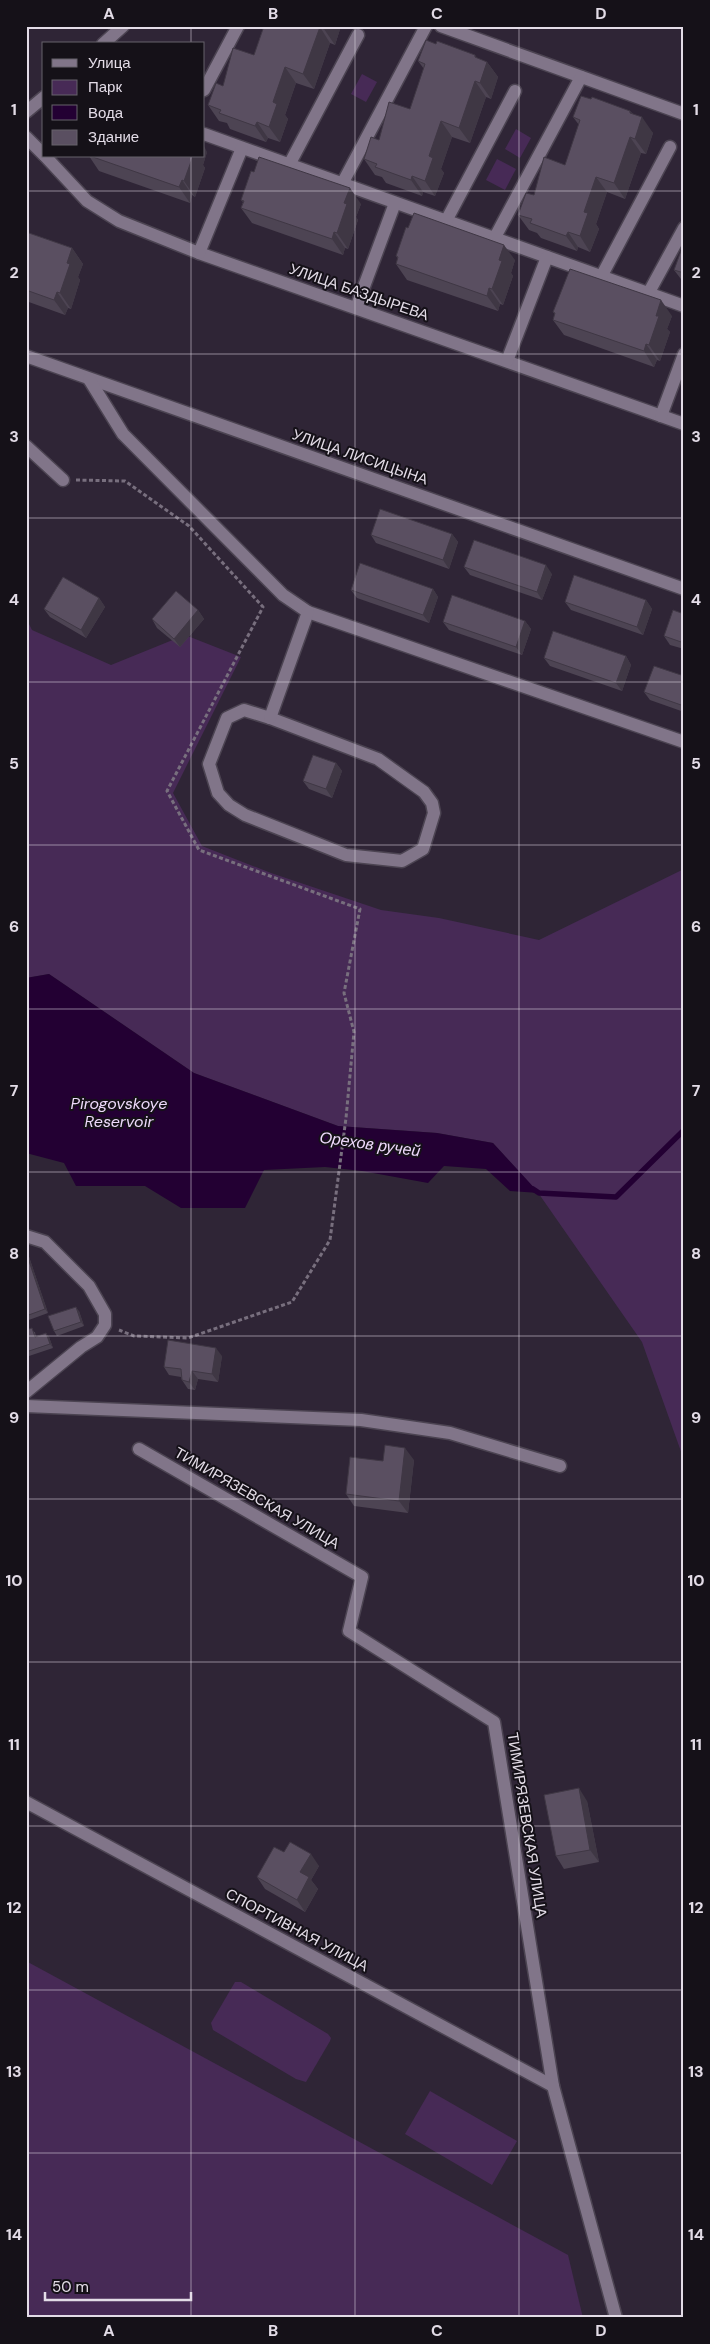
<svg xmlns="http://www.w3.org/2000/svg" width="710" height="2344" font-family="'DM Sans',sans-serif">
<rect width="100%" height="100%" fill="#2f2536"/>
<!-- green -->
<g fill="#472a56">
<path d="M362 74 377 82 366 102 351 94Z"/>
<path d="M516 129 531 138 520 158 505 149Z"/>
<path d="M497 159 516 169 505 190 486 180Z"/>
<path d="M26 618 32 630 111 665 185 635 241 657 173 793 202 846 271 873 381 910 439 918 539 940 684 869V1460L642 1342 539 1194 493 1143 437 1133 338 1126 194 1073 49 974 26 978Z"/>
<path d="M26 1961 568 2255 583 2318H26Z"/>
<path d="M235 1982H241L328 2034 331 2038 330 2041 306 2082 296 2079 213 2030 211 2023Z"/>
<path d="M430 2091 517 2141 492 2185 405 2134Z"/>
</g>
<!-- water -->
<path fill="#230033" d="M49 974 194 1073 338 1126 437 1133 493 1143 539 1193 510 1191 486 1169 444 1166 428 1183 362 1171 325 1167 264 1170 245 1208H181L145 1186H76L64 1163 26 1153V978Z"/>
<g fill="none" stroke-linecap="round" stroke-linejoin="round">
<!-- stream -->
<path stroke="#230033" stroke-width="5.5" d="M533 1189 539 1193 616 1197 684 1130"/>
<!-- minor casing -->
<g stroke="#4c4452" stroke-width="15">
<g id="minor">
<path d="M441 26 684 114"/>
<path d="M103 44 123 26"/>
<path d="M204 90 238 26"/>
<path d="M26 112 44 97"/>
<path d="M204 134 684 306"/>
<path d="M26 137 44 155"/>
<path d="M45 156 87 201 119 221 199 253 684 424"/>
<path d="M289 165 358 35"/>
<path d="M342 184 426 26"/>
<path d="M446 221 515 91"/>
<path d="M494 239 581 77"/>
<path d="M199 253 242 148"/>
<path d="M601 277 670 147"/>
<path d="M648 294 684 228"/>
<path d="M356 308 395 203"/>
<path d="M26 356 684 589"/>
<path d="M507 361 547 257"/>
<path d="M89 379 123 434 283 595 308 612 684 742"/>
<path d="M661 416 684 354"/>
<path d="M26 446 63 480"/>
<path d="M244 710 270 718 378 759 424 792 432 803 434 813 423 849 402 861 346 855 245 815 229 805 218 793 209 764 227 718Z"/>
<path d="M270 718 308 612"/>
<path d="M26 1236 45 1242 89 1286 105 1314V1325L97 1337 81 1347 26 1392"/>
<path d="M26 1406 361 1420 450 1433 560 1466"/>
<path d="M139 1449 362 1577 349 1631 494 1722 553 2086 616 2318"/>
<path d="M26 1802 553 2086"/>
</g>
</g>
<!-- path -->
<path stroke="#786f7e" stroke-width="3" stroke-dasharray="4 2.5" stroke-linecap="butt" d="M76 480 125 481 189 526 263 607 167 791 199 850 360 909 344 993 354 1032 346 1118 330 1240 292 1302 188 1338 134 1336 119 1330"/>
<!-- minor -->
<use href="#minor" stroke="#817589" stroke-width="12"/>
</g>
<!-- wall -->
<g fill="#4d4453">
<path d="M264 26H341L335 45 330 43 314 89 296 83 285 115 288 119 280 142 268 138 266 142 230 129 227 123 219 121 208 105 223 86 254 55Z"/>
<path d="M478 59 487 62 498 77 491 99 486 97 470 143 452 137 441 169 444 173 435 196 423 192 422 196 386 183 382 177 375 175 364 159 379 140 410 109 424 69 418 61Z"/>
<path d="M591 99 630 111 633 114 653 133 646 154 641 153 625 199 607 192 596 224 599 229 590 252 578 247 577 251 541 238 537 233 529 230 518 215 534 195 565 165 579 125 573 117Z"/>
<path d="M207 152 203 165 205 168 195 197 192 195 190 203 99 171 89 156H204Z"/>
<path d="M241 200 361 204 356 217 358 220 348 249 345 248 343 255 252 223 241 208 243 202Z"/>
<path d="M26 232 72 248 83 264 78 277 80 280 71 309 68 308 65 315 26 301Z"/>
<path d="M684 248V283L674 270Z"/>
<path d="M396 256 515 260 511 273 513 276 503 305 500 304 498 311 407 280 396 264 398 259Z"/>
<path d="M553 312 672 316 667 329 670 332 660 361 657 360 654 367 564 335 553 320 555 314Z"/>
<path d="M452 534 458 542 449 569 376 543 371 535Z"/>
<path d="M464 567 552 574 542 600 470 575Z"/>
<path d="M433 589 438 597 429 623 357 598 351 590Z"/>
<path d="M99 598 105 607 86 638 50 617 44 609Z"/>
<path d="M646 600 652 609 643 635 571 610 565 602Z"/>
<path d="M198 610 204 619 180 647 157 628 152 619Z"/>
<path d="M684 614V649L670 645 664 636Z"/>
<path d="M525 621 531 629 522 655 449 630 443 622Z"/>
<path d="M626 656 631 665 622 691 550 666 544 658Z"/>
<path d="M684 676V712L650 700 644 692Z"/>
<path d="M336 763 342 771 332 798 309 789 303 781Z"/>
<path d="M26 1248 48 1313 26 1321Z"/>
<path d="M79 1311 84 1326 57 1336 54 1331Z"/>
<path d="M26 1330 35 1332 36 1337H49L53 1348 26 1357Z"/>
<path d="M222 1356 218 1382 198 1379 195 1390 188 1389 182 1380 181 1377 169 1375 164 1367Z"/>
<path d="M414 1460 408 1513 354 1506 346 1494 383 1461Z"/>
<path d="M587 1801 599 1862 564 1869 556 1856Z"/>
<path d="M284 1852 319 1866 311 1880 318 1889 305 1912 265 1889 257 1877Z"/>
</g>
<!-- shaded-wall -->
<g fill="#3f3744">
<path d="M325 26H341L335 45 324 29Z"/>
<path d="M320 27 330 43 314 89 303 74Z"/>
<path d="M475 55 485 68 487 62 498 77 491 99 480 83 475 57Z"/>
<path d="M285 67 296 83 285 115 288 119 280 142 269 127 273 102Z"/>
<path d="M475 81 486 97 470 143 459 128Z"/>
<path d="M630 111 640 124 642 117 653 133 646 154 635 139 630 113Z"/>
<path d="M441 121 452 137 441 169 444 173 435 196 425 181 429 156Z"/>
<path d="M257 122 268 138 266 142 255 126Z"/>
<path d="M630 137 641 153 625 199 614 183Z"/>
<path d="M204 146 207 152 203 165 205 168 195 197 184 181 193 156H204Z"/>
<path d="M412 176 423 192 422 196 411 180Z"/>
<path d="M596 177 607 192 596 224 599 229 590 252 580 236 584 212Z"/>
<path d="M182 180 192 195 190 203 179 187Z"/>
<path d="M350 188 361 204 356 217 358 220 348 249 337 233 344 203Z"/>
<path d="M334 232 345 248 343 255 332 239Z"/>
<path d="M568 232 578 247 577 251 566 236Z"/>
<path d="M504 245 515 260 511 273 513 276 503 305 492 289 499 260Z"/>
<path d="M72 248 83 264 78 277 80 280 71 309 60 293 67 263Z"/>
<path d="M489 288 500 304 498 311 487 296Z"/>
<path d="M57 292 68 308 65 315 54 300Z"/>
<path d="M661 300 672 316 667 329 670 332 660 361 649 345 656 316Z"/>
<path d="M646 344 657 360 654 367 644 351Z"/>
<path d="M452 534 458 542 449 569 443 560Z"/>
<path d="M546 565 552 574 542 600 537 592Z"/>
<path d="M433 589 438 597 429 623 423 615Z"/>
<path d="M99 598 105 607 86 638 81 630Z"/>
<path d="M646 600 652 609 643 635 637 627Z"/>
<path d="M198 610 204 619 180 647 174 639Z"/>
<path d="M525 621 531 629 522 655 516 647Z"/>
<path d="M626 656 631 665 622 691 616 683Z"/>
<path d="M336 763 342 771 332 798 326 789Z"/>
<path d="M26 1248 48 1313 45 1309 26 1252Z"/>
<path d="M76 1307 79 1311 84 1326 81 1322Z"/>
<path d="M46 1333 49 1337 53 1348 50 1344Z"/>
<path d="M216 1348 222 1356 218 1382 212 1374Z"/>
<path d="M192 1371 198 1379 195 1390 189 1382Z"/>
<path d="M405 1448 414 1460 408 1513 399 1501Z"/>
<path d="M579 1788 587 1801 599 1862 590 1850Z"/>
<path d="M311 1854 319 1866 311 1880 318 1889 305 1912 297 1900 300 1872Z"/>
</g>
<!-- building -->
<g fill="#5a4f61" stroke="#3f3744">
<path d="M264 26H325L324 29 320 27 303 74 285 67 273 102 277 104 269 127 257 122 255 126 219 113 221 110 208 105 216 83 223 86 233 48 254 55Z"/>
<path d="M426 40 436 44 437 41 475 55V57L487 62 480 83 475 81 459 128 441 121 429 156 433 158 425 181 412 176 411 180 375 167 377 164 364 159 371 137 379 140 389 102 410 109 425 64 418 61Z"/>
<path d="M581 96 591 99 592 97 630 111V113L642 117 635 139 630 137 614 183 596 177 584 212 588 213 580 236 568 232 566 236 530 223 532 219 518 215 526 193 534 195 544 157 565 165 580 120 573 117Z"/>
<path d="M90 156H193L184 181 182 180 179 187Z"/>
<path d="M259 157 350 188 344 203 347 204 337 233 334 232 332 239 241 208 244 201 241 200 251 171 254 172Z"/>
<path d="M414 213 504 245 499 260 502 261 492 289 489 288 487 296 396 264 398 257 396 256 406 227 408 228Z"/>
<path d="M26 232 72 248 67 263 70 264 60 293 57 292 54 300 26 290Z"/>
<path d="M682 248H684V273L674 270Z"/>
<path d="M570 269 661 300 656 316H659L649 345 646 344 644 351 553 320 555 313 553 312Z"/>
<path d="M380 509 452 534 443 560 371 535Z"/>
<path d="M474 540 546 565 537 592 464 567Z"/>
<path d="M360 563 433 589 423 615 351 590Z"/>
<path d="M574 575 646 600 637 627 565 602Z"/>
<path d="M63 577 99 598 81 630 44 609Z"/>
<path d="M176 591 198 610 174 639 152 619Z"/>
<path d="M452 595 525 621 516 647 443 622Z"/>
<path d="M673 610 684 614V643L664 636Z"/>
<path d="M553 631 626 656 616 683 544 658Z"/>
<path d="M654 666 684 676V706L644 692Z"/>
<path d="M313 755 336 763 326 789 303 781Z"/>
<path d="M26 1252 45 1309 26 1316Z"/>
<path d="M76 1307 81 1322 54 1331 48 1316Z"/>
<path d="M32 1328 35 1337 46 1333 50 1344 26 1352V1330Z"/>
<path d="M168 1340 216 1348 212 1374 192 1371 189 1382 182 1380 181 1369 164 1367Z"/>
<path d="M385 1445 405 1448 399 1501 346 1494 350 1457 383 1461Z"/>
<path d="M579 1788 590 1850 556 1856 544 1795Z"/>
<path d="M290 1842 311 1854 300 1872 309 1877 297 1900 257 1877 274 1847 284 1852Z"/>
</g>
<!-- grid -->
<path fill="none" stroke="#e3dce7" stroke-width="1" stroke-opacity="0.55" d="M191 26V44M355 26V2318M519 26V2318M191 156V2318M26 191H684M26 354H684M26 518H684M26 682H684M26 845H684M26 1009H684M26 1172H684M26 1336H684M26 1499H684M26 1662H684M26 1826H684M26 1990H684M26 2153H684"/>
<g text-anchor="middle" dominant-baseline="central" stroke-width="4" stroke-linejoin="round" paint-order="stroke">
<!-- street labels -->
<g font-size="15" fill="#e3dce7" stroke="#151118">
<text transform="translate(359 292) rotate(19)">УЛИЦА БАЗДЫРЕВА</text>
<text transform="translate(360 457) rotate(19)">УЛИЦА ЛИСИЦЫНА</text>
<text transform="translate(257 1498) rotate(30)">ТИМИРЯЗЕВСКАЯ УЛИЦА</text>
<text transform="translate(527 1825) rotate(81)">ТИМИРЯЗЕВСКАЯ УЛИЦА</text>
<text transform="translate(297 1930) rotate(28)">СПОРТИВНАЯ УЛИЦА</text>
</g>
<!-- water labels -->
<g font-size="16" font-style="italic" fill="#edd9fb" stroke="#151118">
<text x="119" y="1103">Pirogovskoye<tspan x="119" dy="18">Reservoir</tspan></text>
<text transform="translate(370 1144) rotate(8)">Орехов ручей</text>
</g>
</g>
<!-- border -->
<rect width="710" height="2344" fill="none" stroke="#151118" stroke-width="55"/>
<!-- legend -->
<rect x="42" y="42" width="162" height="115" fill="#151118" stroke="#67626b"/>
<rect x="52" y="59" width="25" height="8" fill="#817589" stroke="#67626b"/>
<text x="88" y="68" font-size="15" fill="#e3dce7">Улица</text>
<rect x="52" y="80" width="25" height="15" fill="#472a56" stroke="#67626b"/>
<text x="88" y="92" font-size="15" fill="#e3dce7">Парк</text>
<rect x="52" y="105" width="25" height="15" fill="#230033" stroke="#67626b"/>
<text x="88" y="118" font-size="15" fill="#e3dce7">Вода</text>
<rect x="52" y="130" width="25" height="15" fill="#5a4f61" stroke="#67626b"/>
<text x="88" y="142" font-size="15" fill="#e3dce7">Здание</text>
<!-- scale -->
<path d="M45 2292v8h146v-8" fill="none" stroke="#e3dce7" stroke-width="2.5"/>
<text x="52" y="2292" font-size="15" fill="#e3dce7" stroke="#151118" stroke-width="4" paint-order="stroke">50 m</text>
<rect x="28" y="28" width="654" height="2288" fill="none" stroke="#e3dce7" stroke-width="2"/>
<g font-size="16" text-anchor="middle" font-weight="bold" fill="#e3dce7">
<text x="109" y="19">A</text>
<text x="273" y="19">B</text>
<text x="437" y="19">C</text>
<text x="601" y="19">D</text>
<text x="14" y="115">1</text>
<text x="696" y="115">1</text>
<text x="14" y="278">2</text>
<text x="696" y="278">2</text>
<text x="14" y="442">3</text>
<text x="696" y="442">3</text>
<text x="14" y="605">4</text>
<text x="696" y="605">4</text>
<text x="14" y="769">5</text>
<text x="696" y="769">5</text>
<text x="14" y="932">6</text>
<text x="696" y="932">6</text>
<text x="14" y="1096">7</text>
<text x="696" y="1096">7</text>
<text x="14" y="1259">8</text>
<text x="696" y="1259">8</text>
<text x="14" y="1423">9</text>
<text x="696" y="1423">9</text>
<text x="14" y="1586">10</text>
<text x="696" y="1586">10</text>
<text x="14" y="1750">11</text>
<text x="696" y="1750">11</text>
<text x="14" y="1913">12</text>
<text x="696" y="1913">12</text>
<text x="14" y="2077">13</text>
<text x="696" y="2077">13</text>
<text x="14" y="2240">14</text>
<text x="696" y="2240">14</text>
<text x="109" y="2336">A</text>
<text x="273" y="2336">B</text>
<text x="437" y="2336">C</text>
<text x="601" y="2336">D</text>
</g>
</svg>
